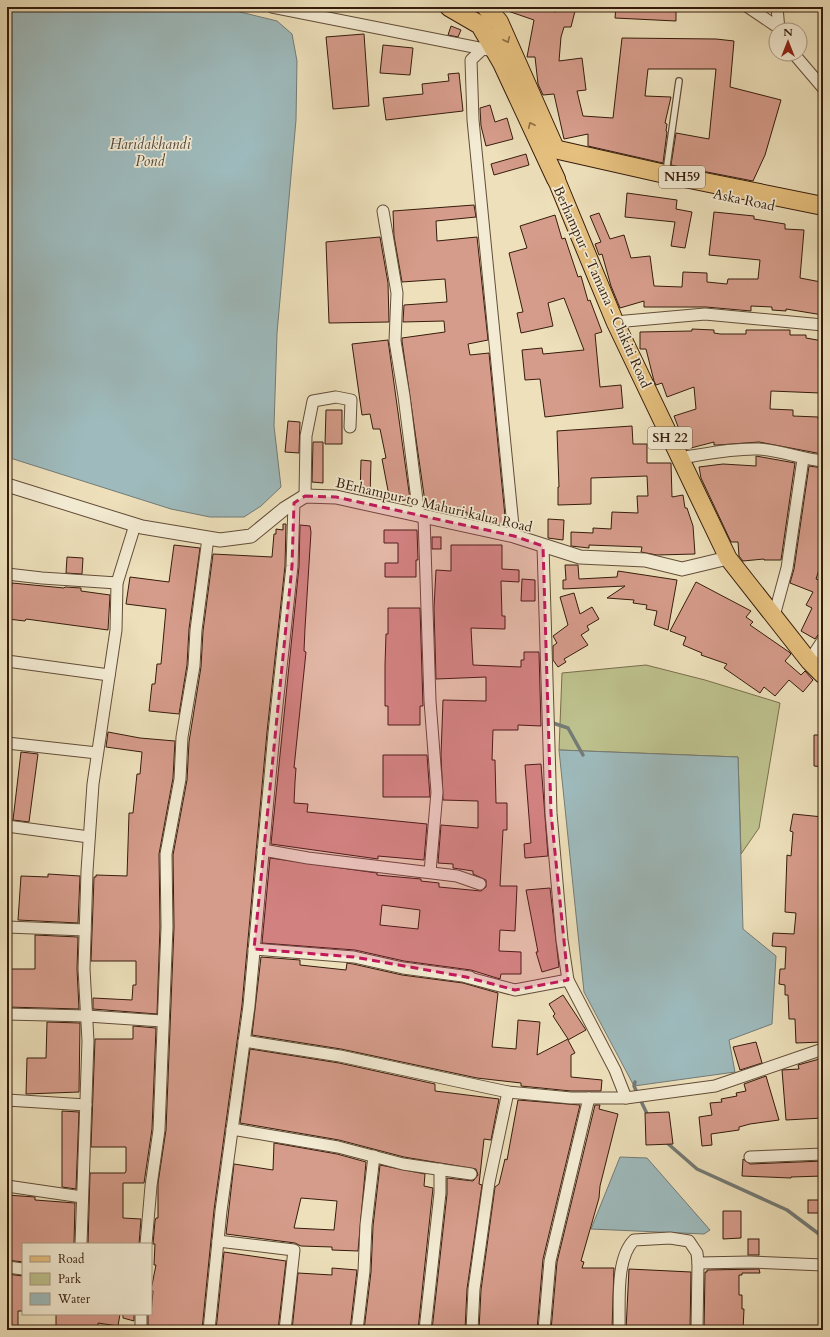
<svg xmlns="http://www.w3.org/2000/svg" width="830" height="1337" font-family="Cardo,serif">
<rect width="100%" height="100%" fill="#ede0bb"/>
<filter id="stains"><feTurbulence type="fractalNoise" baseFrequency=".005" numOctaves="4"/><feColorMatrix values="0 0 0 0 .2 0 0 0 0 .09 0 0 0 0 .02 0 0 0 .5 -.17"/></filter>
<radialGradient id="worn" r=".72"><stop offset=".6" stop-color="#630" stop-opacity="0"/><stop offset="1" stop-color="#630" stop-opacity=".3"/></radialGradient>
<!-- green -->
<path fill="#bdc18d" stroke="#796e4c" d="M646 665 705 680 780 703 759 828 741 854 738 757 559 750 562 673Z"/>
<!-- water -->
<g fill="#9ebabc" stroke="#747b76">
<path d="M7 7H129L236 11 277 21 292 34 297 61 296 120 277 333 274 426 281 487 261 506 244 517H210L171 509 7 457Z"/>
<path d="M559 750 738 757 743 929 776 956 772 1024 729 1040 735 1072 634 1086 584 992Z"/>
<path d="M620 1157 647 1158 710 1230 704 1234 591 1229Z"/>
</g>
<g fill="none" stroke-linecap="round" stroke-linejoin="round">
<!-- stream -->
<g stroke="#747b76" stroke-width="3.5">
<path d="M550 722 568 728 583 755"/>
<path d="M635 1082 634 1086 648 1116"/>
<path d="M666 1142 697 1169 787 1210 823 1237"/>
</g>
</g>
<!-- building -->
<g fill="#d69c8b" stroke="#351c0c" fill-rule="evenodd">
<path d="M500 7H533L556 12 557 7H576L571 27H564L561 37 559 61 582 58 586 90 577 91 583 116 613 118 622 38 716 39 734 41 730 87 781 100 765 155 753 181 671 165 676 133 709 139 716 69H648L645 96 671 97 665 123 667 124 666 131 667 132 663 163 588 146V134L564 139 554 94 543 95 538 84 535 57H527L534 20 502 9Z"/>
<path d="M616 7 676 9V21L615 18Z"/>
<path d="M451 26 461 30 458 37 448 35Z"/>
<path d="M364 34 369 106 333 109 326 37Z"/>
<path d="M383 45 413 48 410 75 380 73Z"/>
<path d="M459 73 463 111 386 120 383 98 423 94 422 84 449 81 448 74Z"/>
<path d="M490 105 495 122 507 118 513 139 486 146 481 126 480 108Z"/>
<path d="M526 154 529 165 494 175 491 164Z"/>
<path d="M627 193 677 200 676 209 692 212 685 248 671 246 675 222 625 217Z"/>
<path d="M474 205 476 217 436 221 437 241 477 237 488 340 468 344 470 355 489 353 506 526 491 523V519L479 520 467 518V512L449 514 445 513V508L426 509 402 341V338L445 332 444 321 403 322 404 305 447 302 445 279 402 282 394 236 393 211Z"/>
<path d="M714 212 754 216V219L785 224V229L804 230 800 278 821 282 820 288 823 289V315L786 309V311L772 310V307L751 306V311L706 307H644V301L620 308 611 286 602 254 599 255 595 244 601 242 590 216 599 213 610 239 624 235 631 258 650 256 654 286 682 287 683 272 707 273V282L727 284 728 279H758L760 260 709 255Z"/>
<path d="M555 215 562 239 565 238 578 277 581 276 588 301 590 300 602 332 595 334 600 387 621 385 623 408 545 417 540 379 525 380 522 350 542 348 543 354 584 350 564 298 548 303 553 326 521 333 517 313 523 312 509 253 527 248 520 226Z"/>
<path d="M380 237 388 283 389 322 329 323 326 242Z"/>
<path d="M692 329 714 330V333L720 334H746V330H790V335H806V338L823 341V381L820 380V393L771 391 770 409 793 410V416L818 417V419L823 420 822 454 759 442 718 445H714V442L687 449 682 431 680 432 674 416 696 409 694 387 667 397 662 383 656 385 654 381 646 349H640V332L692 331Z"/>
<path d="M388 340 410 499 395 502 390 501 382 459 386 458 380 429H373L370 414 362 415 352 344Z"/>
<path d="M326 410H342V444H325Z"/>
<path d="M288 421 300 422 299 453 285 452Z"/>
<path d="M632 426 633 444H647V463H671L672 497 683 495 685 508H687L693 526 695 554 657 555 641 552 642 547 589 545V548L571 546V532L593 533V528L611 529 612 512 638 513 637 496H648L647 476 591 478V504L558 505V487H559L557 431Z"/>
<path d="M313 442H323V483L312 482Z"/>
<path d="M756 456 795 463 781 560H764V559L743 561 739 556 738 542H731L701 478 699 467 723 464 756 466Z"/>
<path d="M361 460 371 461 370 496 360 494Z"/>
<path d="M809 466 823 468V557L816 579 819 580 823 571V628L815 639 801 631 812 608 806 605 813 592 790 583 794 569Z"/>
<path d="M548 519 564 520 563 540 548 538Z"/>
<path d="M283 524H286L285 566 267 732 242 1005 214 1210 202 1330H148V1314H151L153 1291 151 1290 156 1265H154L155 1244H153L155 1221 156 1218H158V1183L166 1130 174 927 173 855 187 780 189 742 201 667 203 631 213 554 272 557 274 534H276V529L283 530Z"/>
<path d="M300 525 310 526 311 532 305 628 304 651 306 652 294 768H296L295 782 294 803 308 804 307 812 427 824 424 860 378 856V859L271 844 299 567Z"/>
<path d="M384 530H417L418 560H416V577H385V563H398V543H384Z"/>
<rect x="432" y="537" width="9" height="12"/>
<path d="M174 545 200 548 189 629 187 665 179 714 149 711 152 684H155L157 664H161L166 609 126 604 130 577 169 582Z"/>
<path d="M451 545H502V569L519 570V582L501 581 502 616H505V629L471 628 473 665 521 667V660H524V652H539L541 726 518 725V730H493L492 760H495L496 803H507V830H503L500 886H517L515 931 500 930 499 951 521 952V974H501L500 979 471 970 404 961 355 950 262 943 270 858 377 873V875L421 879V881L439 883V887L481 891 486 887V880L473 874V871L453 868V864L438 863 441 825 478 828V801L443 800 441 755 443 700 486 701V677L436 679 434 608 436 570 451 571ZM382 905 420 910 418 929 380 925Z"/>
<path d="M67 557 83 558 82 574 66 573Z"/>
<path d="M565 565H578L579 579 617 577 618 571 677 580 668 630 654 625 657 611 646 609 647 605 633 603 634 600 607 598 625 586 563 589V580H566Z"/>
<path d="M522 579 535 580V601H521Z"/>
<path d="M696 582 751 611 746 617 753 622 750 625 789 652 791 654 785 661 801 675 805 671 813 680 803 692 789 680 775 696 764 687 760 693 724 668 727 664 701 655 702 653 683 645 686 637 670 631Z"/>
<path d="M12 583 64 588 65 587 81 588V591L110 595 108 630 26 619 25 621 8 619Z"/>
<path d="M574 593 580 614 592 607 599 619 587 626 589 630 581 635 588 645 564 659 566 662 558 667 553 660V646L557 643 553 636 568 625 560 597Z"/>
<path d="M388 608H420L423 706H420V725H388V706H385V665L386 634H388Z"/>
<path d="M108 732 140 738 175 741 173 778 159 854 160 927 157 1014 93 1009V998L132 1000 133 985H136V961H91L94 877H96V875L127 876 129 813H133L137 774H140L142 752 106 747Z"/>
<path d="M814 735H823V767L814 766Z"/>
<path d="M21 752 38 754 29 822 13 820Z"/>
<path d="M383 755H427L430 797H383Z"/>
<path d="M541 764 548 856 525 858 524 844 531 843 525 765Z"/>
<path d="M793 814 823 817V891H821L819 928 823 929V959H821L820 988H823V1042L796 1043 795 1019H789L788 995H785V985L779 984 780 969H785L786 947 772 946 773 933 794 934 796 913 785 912 787 855 791 856 793 832 790 831Z"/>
<path d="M48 874 80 876 78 923 18 920 21 876 48 877Z"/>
<path d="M550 888 559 967 542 972 536 952H538L526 890Z"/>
<path d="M35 935 78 937 77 969 79 1009 7 1007V969H35Z"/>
<path d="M261 957 300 960V965L346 970 347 963 353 964 402 975 463 983 498 993 492 1047 516 1049 518 1020 540 1022 537 1055 568 1039 553 1016 555 1014 549 1004 563 995 586 1030 568 1040 575 1053 571 1055V1077L602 1080 601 1091H571L521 1086V1083L477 1078 341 1049 252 1035Z"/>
<path d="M47 1022 80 1023 79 1092 26 1094 27 1058H46Z"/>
<path d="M133 1026 156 1028 152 1129 144 1183H123V1218L141 1219 139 1244H88L90 1173H125L126 1171V1147H91L95 1039H133Z"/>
<path d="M756 1042 762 1063 740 1070 733 1047Z"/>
<path d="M250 1049 339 1063 435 1084V1091L499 1099 491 1140 484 1139 479 1184 482 1185 467 1289 465 1330H432L447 1194V1178L473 1181 478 1175 476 1169 404 1157 339 1140 240 1123Z"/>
<path d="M823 1058V1118L786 1120 782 1070 799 1069 798 1065Z"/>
<path d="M766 1076 779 1120 750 1124 739 1127V1130L711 1134 712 1145 702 1146 699 1117 712 1115 710 1103 722 1102 721 1099 737 1096 736 1093 746 1091 744 1084Z"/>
<path d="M518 1100 580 1105 543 1259 537 1330H479L481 1290 495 1187 499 1184 505 1159 507 1160Z"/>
<path d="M595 1105H600L599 1109 618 1114 600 1186 599 1198 581 1261 584 1262 582 1268H614L612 1330H551L557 1262Z"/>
<path d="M62 1111 79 1112 76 1189 62 1187Z"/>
<path d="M669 1112 673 1144 646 1145 645 1113Z"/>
<path d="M274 1143 337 1154 366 1162 358 1251 332 1250V1247L301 1246 295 1243 226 1234 234 1164 273 1170ZM301 1198 337 1201 334 1230 294 1228Z"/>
<path d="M743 1159 750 1164 823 1161V1176L791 1177V1178L742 1176Z"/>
<path d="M380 1165 425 1174 424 1186 433 1188 418 1330H364L371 1272 373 1226Z"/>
<path d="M7 1195 35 1197V1200L75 1203 74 1244H23V1262L7 1260Z"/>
<rect x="808" y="1200" width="15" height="13"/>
<path d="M723 1211H741V1238L723 1239Z"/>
<rect x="748" y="1239" width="11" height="16"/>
<path d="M224 1252 286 1261 278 1330H216Z"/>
<path d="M332 1268 357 1270 350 1330H292L298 1273 332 1275Z"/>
<path d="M629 1269 691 1272 690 1330H626Z"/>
<path d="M759 1269 760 1273H742V1275H739V1295H742V1309H744L743 1330H704L705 1272H707V1270Z"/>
<path d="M7 1274 23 1276V1311H18V1330H7Z"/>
<path d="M56 1314H120L118 1326 98 1323V1330H56Z"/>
<path d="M123 1314H134V1321L123 1318Z"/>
</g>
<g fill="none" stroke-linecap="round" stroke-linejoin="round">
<!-- service casing -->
<g stroke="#634d38" stroke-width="8">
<path id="service" d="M666 172 679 81"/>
</g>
<!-- minor casing -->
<g stroke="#634d38" stroke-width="13">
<g id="minor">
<path d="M272 7 489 50"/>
<path d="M748 7 779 28"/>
<path d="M777 7 779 30"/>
<path d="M490 42 471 60 473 120 514 536"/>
<path d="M794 54 823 88"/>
<path d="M383 211 397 293 395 341 404 396 419 516"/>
<path d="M615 322 705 314 823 325"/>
<path d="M680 458C706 454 733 448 759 449 779 450 802 459 823 461"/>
<path d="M305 496 306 436 313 401 336 397 351 400 350 427"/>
<path d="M424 517 430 701 437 792 430 872"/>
<path d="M543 546 551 813 562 940 568 980 615 1070 626 1098"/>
<path d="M7 574 42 578 117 583"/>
<path d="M774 616 787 568 803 459"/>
<path d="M7 661 109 675"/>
<path d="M809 661 823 640"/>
<path d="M7 743 97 753"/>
<path d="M7 826 89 837"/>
<path d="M263 850 308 858 457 876 480 884"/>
<path d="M7 927 85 930"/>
<path d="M254 949 354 957 403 968 470 977"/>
<path d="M466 977 515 990 568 980"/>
<path d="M7 1014 87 1016 162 1021"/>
<path d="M244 1041 340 1056 508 1092 571 1098H626L715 1086 823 1049"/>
<path d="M7 1100 86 1105"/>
<path d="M232 1129 338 1147 403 1164 471 1174"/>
<path d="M750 1157 823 1154"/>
<path d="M7 1186 82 1197"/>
<path d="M218 1241 294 1250 285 1330"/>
<path d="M81 1244 88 1041 84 969 87 871 93 784 116 630 117 583 135 525"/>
<path d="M146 1244 151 1186 159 1130 167 927 166 854 180 779 182 737 194 666 196 630 208 538"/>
<path d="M7 1267 23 1269"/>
<path d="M141 1330V1314"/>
<path d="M209 1330 221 1211 249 1006 274 733 292 566 294 503"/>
<path d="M357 1330 364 1271 366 1225 374 1156"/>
<path d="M425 1330 440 1193V1169"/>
<path d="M472 1330 474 1289 489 1182 508 1092"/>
<path d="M544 1330 550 1261 589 1098"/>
<path d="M619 1330C620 1304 615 1259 634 1240L670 1238 689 1241 697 1253 698 1263 750 1262 823 1265"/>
<path d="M697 1330 698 1263"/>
</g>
</g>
<!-- tertiary casing -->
<g stroke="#634d38" stroke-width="15">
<path id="tertiary" d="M7 485 142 527 220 540 251 536 284 509 305 496 336 497 514 536 580 557 645 560 682 569 728 558"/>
</g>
<!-- primary casing -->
<g stroke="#351c0c" stroke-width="19">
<path id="primary" d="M556 179 615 322 728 558 809 661 823 675"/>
</g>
<!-- trunk casing -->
<g stroke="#351c0c" stroke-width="20">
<g id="trunk">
<path d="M449 7 480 25 502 63 556 179"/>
<path d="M486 7 499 22 553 144"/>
<path d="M541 146 665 174 823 206"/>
</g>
</g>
<!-- service -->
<use href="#service" stroke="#f3ebd3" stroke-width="5.5"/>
<!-- minor -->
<use href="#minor" stroke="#f3ebd3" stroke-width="11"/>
<!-- tertiary -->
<use href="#tertiary" stroke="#f3ebd3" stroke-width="13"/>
<!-- primary -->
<use href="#primary" stroke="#e6c07e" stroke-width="17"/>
<!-- trunk -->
<use href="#trunk" stroke="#e6c07e" stroke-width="18"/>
</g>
<!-- one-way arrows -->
<defs><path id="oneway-chevron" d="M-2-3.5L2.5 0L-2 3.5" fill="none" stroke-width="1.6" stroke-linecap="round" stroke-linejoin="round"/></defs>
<g stroke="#8e6e45">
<use href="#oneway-chevron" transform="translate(507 40) rotate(65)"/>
<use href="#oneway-chevron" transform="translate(531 125) rotate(-115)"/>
</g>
<!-- marked area -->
<path fill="#c2185b" fill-opacity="0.2" stroke="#c2185b" stroke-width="3" stroke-dasharray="8 5" stroke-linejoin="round" d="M305 496 336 497 514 536 543 546 551 813 568 980 515 990 466 977 354 957 254 949 292 566 294 503Z"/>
<g text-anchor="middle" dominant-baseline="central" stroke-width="3.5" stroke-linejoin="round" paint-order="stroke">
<!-- shield labels -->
<g fill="#f3ebd3" stroke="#6e5a48" stroke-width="1">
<rect x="659" y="166" width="46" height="22" rx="3"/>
<rect x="648" y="427" width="44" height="22" rx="3"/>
</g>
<g font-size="13" font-weight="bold" fill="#351c0c">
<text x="682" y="177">NH59</text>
<text x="670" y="438">SH 22</text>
</g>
<!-- street labels -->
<g font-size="14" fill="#351c0c" stroke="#f3ebd3">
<text transform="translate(744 200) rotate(12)">Aska Road</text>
<text transform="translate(602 287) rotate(66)">Berhampur - Tamana - Chikiti Road</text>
<text transform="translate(434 505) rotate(13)">BErhampur to Mahuri kalua Road</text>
</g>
<!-- water labels -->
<g font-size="15" font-style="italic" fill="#544b41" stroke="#f3ebd3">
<text x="150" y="144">Haridakhandi<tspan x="150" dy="17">Pond</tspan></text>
</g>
</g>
<!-- margin -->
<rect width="830" height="1337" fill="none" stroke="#ede0bb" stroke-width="24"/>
<rect x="8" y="8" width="814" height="1321" fill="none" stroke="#351c0c" stroke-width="2"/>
<rect x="12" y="12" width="806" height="1313" fill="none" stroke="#351c0c"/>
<!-- legend -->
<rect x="22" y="1243" width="130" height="72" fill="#f3ebd3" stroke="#a79883"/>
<rect x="30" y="1256" width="20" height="6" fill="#e6c07e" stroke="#a79883"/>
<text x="58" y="1263" font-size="12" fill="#351c0c">Road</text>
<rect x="30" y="1273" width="20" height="12" fill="#bdc18d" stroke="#a79883"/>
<text x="58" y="1283" font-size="12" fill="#351c0c">Park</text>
<rect x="30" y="1293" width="20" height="12" fill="#9ebabc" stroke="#a79883"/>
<text x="58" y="1303" font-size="12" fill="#351c0c">Water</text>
<!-- north arrow -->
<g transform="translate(788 42)"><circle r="19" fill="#f3ebd3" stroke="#a79883"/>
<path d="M0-3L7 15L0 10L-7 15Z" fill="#8f2418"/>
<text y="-6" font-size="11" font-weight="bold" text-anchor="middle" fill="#351c0c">N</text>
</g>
<rect width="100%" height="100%" filter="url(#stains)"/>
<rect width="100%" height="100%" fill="url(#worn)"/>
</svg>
